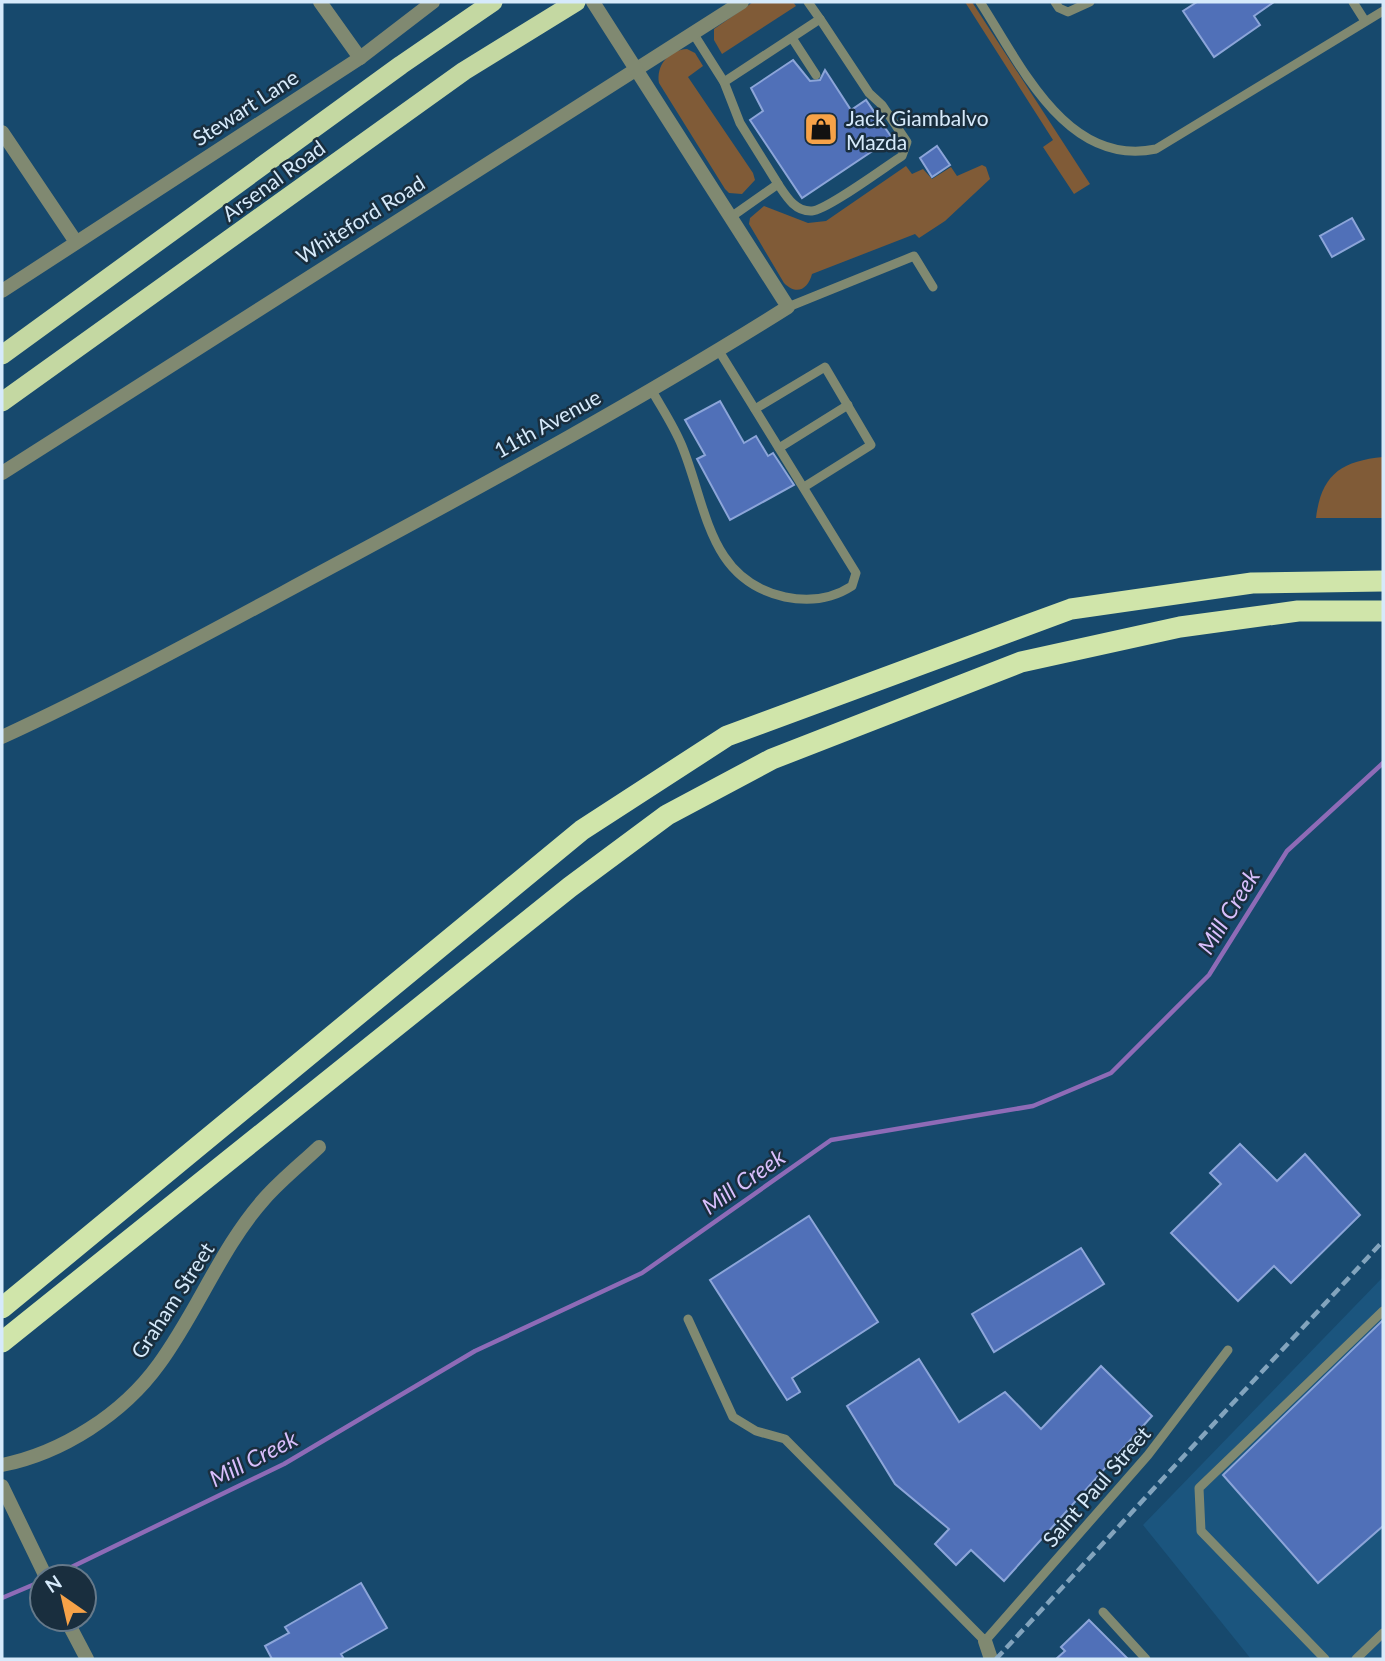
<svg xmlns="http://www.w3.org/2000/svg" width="1385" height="1661" font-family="Lato,sans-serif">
<rect width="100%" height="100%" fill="#17496d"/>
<!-- built -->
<path fill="#1b557e" d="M1383 1277V1659H1251L1143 1525Z"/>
<!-- green -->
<g fill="#805b37">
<path d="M753 2H793L796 6 722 54 714 40V29Z"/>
<path d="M965 2H972L1090 184 1074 194 1043 147 1053 140Z"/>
<path d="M687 49 695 53 703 66 688 77 753 173 755 180 742 194 729 193 725 189 659 83C656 65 669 50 687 49Z"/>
<path d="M982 165 986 167 990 179 945 221 919 238 915 234 812 274C808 289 797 296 784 283L749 224 750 218 764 206 808 223 826 221 906 166 912 174 923 169 932 179 951 167 957 176Z"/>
<path d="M1383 457V518H1316C1321 475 1341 461 1383 457Z"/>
</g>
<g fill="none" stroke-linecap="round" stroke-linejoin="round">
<!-- stream -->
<g stroke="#8e6bb7" stroke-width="4.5">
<path d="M51 1577 284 1464 475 1351 642 1273 831 1140 1033 1106 1111 1073 1209 975 1287 851 1383 763"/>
<path d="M2 1598 42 1581"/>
</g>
</g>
<!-- building -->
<g fill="#5070b8" stroke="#8ca5d9" stroke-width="2">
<path d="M1197 2H1274L1254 16 1260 25 1214 57 1183 11Z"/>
<path d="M793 60 810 81 820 80 825 70 851 110 866 100 892 138 802 198 750 120 763 111 751 88Z"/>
<path d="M937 146 950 165 932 177 920 158Z"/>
<path d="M1352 218 1364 239 1332 257 1320 236Z"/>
<path d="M720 401 744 443 756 436 768 456 773 453 794 485 730 520 697 459 705 455 685 420Z"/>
<path d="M1240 1144 1277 1181 1305 1154 1360 1215 1291 1283 1274 1266 1238 1301 1171 1233 1221 1184 1210 1173Z"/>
<path d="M809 1216 878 1322 792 1378 800 1392 787 1400 710 1280Z"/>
<path d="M1081 1248 1104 1284 994 1352 972 1314Z"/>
<path d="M1383 1320V1526L1318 1583 1223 1475Z"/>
<path d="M919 1359 959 1422 1005 1392 1041 1429 1101 1366 1152 1416 1004 1581 971 1550 956 1565 935 1544 949 1529 895 1484 847 1406Z"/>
<path d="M361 1583 387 1628 341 1654 344 1659H272L265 1646 289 1633 285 1627Z"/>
<path d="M1089 1620 1128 1659H1056L1065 1651 1061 1647Z"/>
</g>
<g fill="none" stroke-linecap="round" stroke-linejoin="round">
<!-- service -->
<g stroke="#808971" stroke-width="9">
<path d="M980 2C1020 63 1066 168 1156 149L1383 11"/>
<path d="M1055 2 1059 8 1068 12 1090 2"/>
<path d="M1353 2 1365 21"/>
<path d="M693 33 724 82 740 123 778 184 731 217"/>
<path d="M792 38 816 75"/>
<path d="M724 82 820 19 808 2"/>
<path d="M778 184C786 196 795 212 812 211 827 210 885 167 902 156L907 142 882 105 869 93 820 19"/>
<path d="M788 307 914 256 933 287"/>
<path d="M651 389C661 407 674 426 682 446 707 507 708 580 785 597 809 602 832 599 852 586L856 573 719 351"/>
<path d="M755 409 825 367 871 445 804 487"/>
<path d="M779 448 848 405"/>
<path d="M688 1319 733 1417 756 1431 785 1439 985 1641 1148 1455 1228 1350"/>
<path d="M1103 1612 1146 1659"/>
<path d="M1325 1659 1201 1531 1199 1488 1383 1311"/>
<path d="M1356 1659 1383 1633"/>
</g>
<!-- minor -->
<g stroke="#808971" stroke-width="14">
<path d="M320 2 360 58"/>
<path d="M2 132 76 242"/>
<path d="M2 291 360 58 433 2"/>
<path d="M2 473 742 2"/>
<path d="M2 737C119 683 232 620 346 559 495 479 645 397 788 307L593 2"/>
<path d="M2 1465C62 1453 123 1414 159 1364 198 1311 221 1247 265 1198 281 1180 301 1164 319 1147"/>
<path d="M2 1486 46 1577"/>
<path d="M66 1619 87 1659"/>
<path d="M985 1641 991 1659"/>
</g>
<!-- trunk -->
<g stroke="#c4d8a2" stroke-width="19">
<path d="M2 355 401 65 493 2"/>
<path d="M2 402 464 71 576 2"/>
</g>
<!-- motorway -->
<g stroke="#d0e5aa" stroke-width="21">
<path d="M2 1308 582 830 727 736 1071 609 1252 583 1383 581"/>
<path d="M2 1342 570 887 667 815 772 759 1021 662 1180 627 1298 611H1383"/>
</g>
<!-- rail -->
<path stroke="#83a4bd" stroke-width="4.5" stroke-dasharray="10 5" stroke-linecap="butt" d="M996 1659 1383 1241"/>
</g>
<!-- icons -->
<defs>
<g id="shop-square" transform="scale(1.75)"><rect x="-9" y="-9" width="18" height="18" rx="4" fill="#f6a248" stroke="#192e3e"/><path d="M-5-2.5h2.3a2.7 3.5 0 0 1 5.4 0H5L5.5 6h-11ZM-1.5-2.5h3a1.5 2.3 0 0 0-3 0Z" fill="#111"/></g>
</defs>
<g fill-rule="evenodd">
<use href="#shop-square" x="821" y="129"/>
</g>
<g text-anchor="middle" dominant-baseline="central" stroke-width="5" stroke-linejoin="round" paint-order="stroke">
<!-- street labels -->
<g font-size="21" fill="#d6eafb" stroke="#192e3e">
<text transform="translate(245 107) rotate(-33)">Stewart Lane</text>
<text transform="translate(273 180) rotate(-36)">Arsenal Road</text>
<text transform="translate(360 219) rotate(-32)">Whiteford Road</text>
<text transform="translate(547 423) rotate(-29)">11th Avenue</text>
<text transform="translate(172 1300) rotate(-57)">Graham Street</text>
<text transform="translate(1096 1486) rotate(-49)">Saint Paul Street</text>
</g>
<!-- poi labels -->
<g font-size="21" fill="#d6eafb" stroke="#192e3e" text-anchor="start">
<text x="846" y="117">Jack Giambalvo<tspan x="846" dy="24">Mazda</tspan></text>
</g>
<!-- water labels -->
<g font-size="23" font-style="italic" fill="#d9bffc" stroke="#192e3e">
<text transform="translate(1228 911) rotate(-58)">Mill Creek</text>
<text transform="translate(743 1181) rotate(-35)">Mill Creek</text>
<text transform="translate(253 1458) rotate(-27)">Mill Creek</text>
</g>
</g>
<!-- border -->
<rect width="1385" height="1661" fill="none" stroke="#d6eafb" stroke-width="7"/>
<!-- north arrow -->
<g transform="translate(63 1598) rotate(326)"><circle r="33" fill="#192e3e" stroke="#65798a" stroke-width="2"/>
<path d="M0-5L12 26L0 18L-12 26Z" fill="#f6a248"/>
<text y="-10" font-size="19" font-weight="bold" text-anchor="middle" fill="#d6eafb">N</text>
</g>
</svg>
